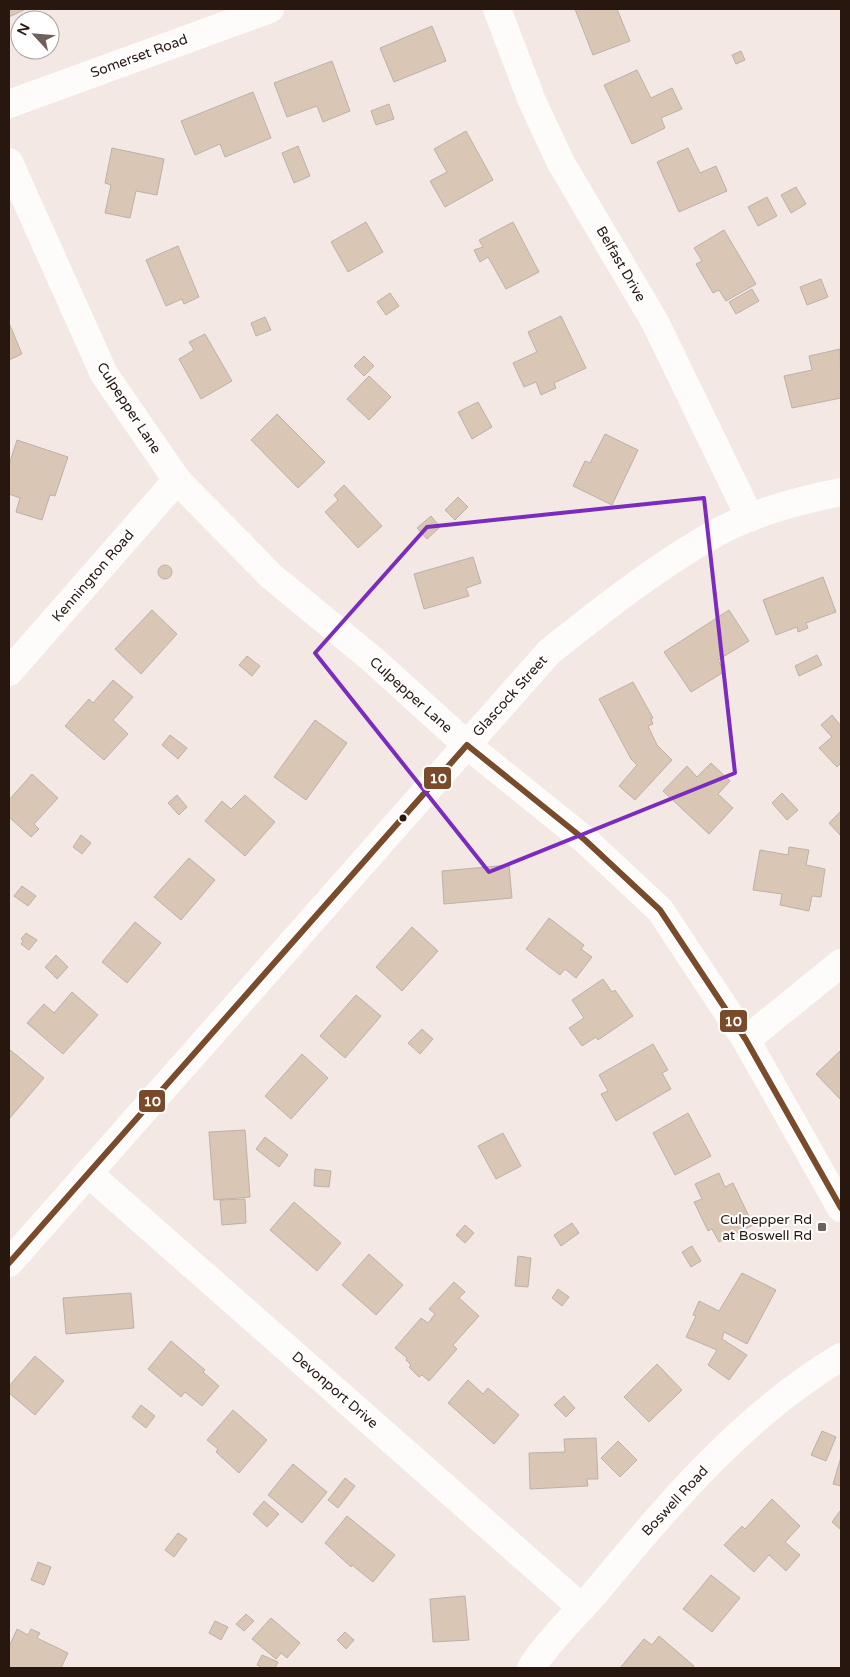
<svg xmlns="http://www.w3.org/2000/svg" width="850" height="1677" font-family="'Varela Round',sans-serif">
<rect width="100%" height="100%" fill="#f3e8e3"/>
<!-- building -->
<g fill="#d9c6b5" stroke="#bdb1a8">
<path d="M9 9H26L9 17Z"/>
<path d="M575 9H617L630 41 593 55Z"/>
<path d="M432 26 446 61 394 82 380 48Z"/>
<path d="M741 51 745 60 736 64 732 55Z"/>
<path d="M332 61 350 111 323 122 317 106 287 117 274 83Z"/>
<path d="M637 70 651 98 672 88 682 109 661 118 665 128 632 144 604 85Z"/>
<path d="M253 92 271 138 225 157 220 144 195 155 181 121Z"/>
<path d="M389 104 394 119 376 125 371 111Z"/>
<path d="M466 131 493 180 445 207 430 181 447 172 434 149Z"/>
<path d="M298 146 310 176 294 183 282 153Z"/>
<path d="M112 148 164 159 157 195 136 191 130 218 105 213 111 185 105 183Z"/>
<path d="M688 148 700 173 716 166 727 191 679 212 657 162Z"/>
<path d="M796 187 806 204 791 213 781 195Z"/>
<path d="M767 197 777 216 758 226 748 207Z"/>
<path d="M366 222 383 252 348 272 331 242Z"/>
<path d="M513 222 539 272 506 289 488 257 480 262 474 250 483 247 479 240Z"/>
<path d="M724 230 756 284 726 301 719 290 713 293 696 264 702 261 694 248Z"/>
<path d="M178 246 199 297 184 304 182 299 166 306 146 260Z"/>
<path d="M821 279 828 297 807 305 800 287Z"/>
<path d="M752 289 759 301 736 314 729 302Z"/>
<path d="M390 293 399 306 386 315 377 302Z"/>
<path d="M561 316 586 368 554 383 556 388 541 395 536 382 524 387 513 363 537 352 528 332Z"/>
<path d="M265 317 271 330 256 336 251 323Z"/>
<path d="M9 323 22 354 9 360Z"/>
<path d="M205 334 232 381 201 399 179 359 194 350 189 342Z"/>
<path d="M840 349 841 398 792 408 784 376 812 370 809 356Z"/>
<path d="M364 356 374 366 364 376 354 366Z"/>
<path d="M369 376 391 397 369 420 347 399Z"/>
<path d="M478 402 492 427 472 439 458 412Z"/>
<path d="M277 414 325 462 298 488 251 440Z"/>
<path d="M605 434 638 450 612 505 573 486 585 461 590 463Z"/>
<path d="M17 440 68 457 55 496 50 495 42 520 16 512 20 498 9 494V465Z"/>
<path d="M344 485 382 526 358 548 325 512 338 500 334 495Z"/>
<path d="M458 497 468 507 455 520 445 510Z"/>
<path d="M431 516 440 527 427 539 417 528Z"/>
<path d="M473 557 481 583 466 588 469 596 424 609 414 574Z"/>
<circle cx="165" cy="572" r="7"/>
<path d="M823 577 836 612 806 623 808 628 798 632 797 627 776 635 763 600Z"/>
<path d="M152 610 177 634 141 674 115 649Z"/>
<path d="M729 610 749 641 718 660 724 672 691 692 664 652Z"/>
<path d="M817 655 822 665 799 676 795 666Z"/>
<path d="M247 656 260 666 252 676 239 665Z"/>
<path d="M113 680 133 697 113 720 128 734 104 760 65 726 89 699 93 703Z"/>
<path d="M633 682 653 718 651 719 653 724 648 726 657 745 672 760 635 800 619 786 637 765 631 759 599 699Z"/>
<path d="M832 715 841 726V763L837 767 819 748 832 737 821 725Z"/>
<path d="M315 720 347 743 306 800 274 777Z"/>
<path d="M170 735 187 748 178 759 162 745Z"/>
<path d="M711 763 730 781 718 794 733 808 709 834 663 791 687 766 697 777Z"/>
<path d="M32 774 58 798 34 824 39 829 31 837 9 817V800Z"/>
<path d="M782 793 798 810 787 820 772 803Z"/>
<path d="M177 795 187 807 179 815 168 803Z"/>
<path d="M245 795 275 822 245 856 205 821 222 801 231 809Z"/>
<path d="M841 811V836L829 823Z"/>
<path d="M81 835 91 843 82 854 73 847Z"/>
<path d="M789 847 809 850 806 865 825 869 821 897 812 896 809 911 780 905 782 894 753 890 760 850 788 855Z"/>
<path d="M189 858 215 880 181 920 154 897Z"/>
<path d="M509 865 512 898 444 904 442 871Z"/>
<path d="M22 886 36 896 28 906 14 896Z"/>
<path d="M549 918 584 945 581 949 592 957 576 978 565 969 560 975 526 949Z"/>
<path d="M135 922 161 943 127 983 102 962Z"/>
<path d="M412 927 438 951 402 991 376 967Z"/>
<path d="M26 933 37 940 29 950 21 944 23 941 21 939Z"/>
<path d="M56 955 68 967 57 979 45 967Z"/>
<path d="M603 979 612 992 615 990 633 1016 598 1040 596 1037 582 1046 569 1028 584 1018 572 1000Z"/>
<path d="M72 992 98 1015 63 1054 27 1023 44 1004 54 1013Z"/>
<path d="M356 995 381 1016 345 1058 320 1036Z"/>
<path d="M422 1029 433 1039 420 1054 408 1043Z"/>
<path d="M653 1044 668 1070 662 1073 671 1089 616 1121 601 1094 608 1091 599 1075Z"/>
<path d="M9 1049 44 1078 9 1119Z"/>
<path d="M841 1050V1100L816 1074Z"/>
<path d="M302 1054 328 1078 291 1119 265 1096Z"/>
<path d="M688 1113 711 1156 675 1175 653 1133Z"/>
<path d="M245 1130 250 1197 214 1200 209 1132Z"/>
<path d="M503 1133 521 1166 496 1179 478 1146Z"/>
<path d="M265 1137 288 1155 279 1167 256 1149Z"/>
<path d="M315 1169 331 1171 329 1187 314 1186Z"/>
<path d="M719 1173 725 1187 733 1183 753 1225 719 1242 712 1229 708 1231 694 1202 702 1199 695 1184Z"/>
<path d="M245 1199 246 1223 222 1225 220 1200Z"/>
<path d="M294 1202 341 1243 317 1271 270 1230Z"/>
<path d="M572 1223 579 1233 561 1246 554 1235Z"/>
<path d="M465 1225 474 1233 465 1243 456 1235Z"/>
<path d="M692 1246 701 1261 691 1267 682 1252Z"/>
<path d="M369 1254 403 1285 376 1315 342 1285Z"/>
<path d="M518 1256 531 1258 528 1287 515 1286Z"/>
<path d="M742 1273 776 1290 747 1344 724 1332 722 1339 747 1355 729 1380 708 1365 717 1350 686 1337 696 1316 693 1315 699 1301 719 1311Z"/>
<path d="M454 1282 465 1292 459 1298 479 1316 453 1345 457 1349 429 1381 422 1375 419 1377 409 1367 411 1365 406 1360 407 1358 395 1348 421 1318 428 1323 435 1314 429 1309Z"/>
<path d="M558 1289 569 1297 562 1306 552 1298Z"/>
<path d="M131 1293 134 1328 66 1334 63 1298Z"/>
<path d="M171 1341 205 1370 203 1372 219 1386 202 1406 185 1392 181 1397 148 1369Z"/>
<path d="M35 1356 64 1381 35 1415 9 1393V1386Z"/>
<path d="M657 1364 682 1390 649 1422 624 1397Z"/>
<path d="M468 1380 483 1394 488 1388 519 1415 494 1444 448 1403Z"/>
<path d="M564 1396 575 1408 566 1417 554 1405Z"/>
<path d="M141 1405 155 1416 146 1428 132 1417Z"/>
<path d="M233 1410 267 1440 239 1473 216 1452 218 1449 207 1440Z"/>
<path d="M822 1431 836 1437 826 1461 811 1455Z"/>
<path d="M596 1438 598 1479H587L588 1486 530 1489 529 1453 565 1452 564 1439Z"/>
<path d="M618 1441 637 1460 620 1477 601 1458Z"/>
<path d="M841 1457V1486L833 1484Z"/>
<path d="M293 1464 327 1492 302 1523 268 1495Z"/>
<path d="M345 1478 355 1486 338 1508 328 1500Z"/>
<path d="M772 1499 800 1526 785 1542 800 1555 786 1571 769 1555 754 1572 724 1545 742 1526 745 1529Z"/>
<path d="M264 1501 279 1514 267 1527 253 1514Z"/>
<path d="M840 1511 841 1512V1530L832 1522Z"/>
<path d="M347 1516 395 1555 373 1582 352 1565 351 1567 325 1543Z"/>
<path d="M178 1533 187 1539 174 1557 165 1550Z"/>
<path d="M38 1562 51 1567 44 1585 31 1580Z"/>
<path d="M711 1575 740 1598 712 1632 683 1609Z"/>
<path d="M465 1596 469 1640 433 1642 430 1599Z"/>
<path d="M246 1614 254 1621 244 1631 236 1624Z"/>
<path d="M271 1618 300 1643 287 1658 281 1653 276 1659 252 1639Z"/>
<path d="M215 1621 228 1627 221 1640 209 1633Z"/>
<path d="M17 1629 28 1635 31 1629 40 1633 37 1638 68 1653 61 1668H9V1647Z"/>
<path d="M345 1632 354 1640 346 1649 337 1640Z"/>
<path d="M659 1636 694 1666 692 1668H620L644 1639 652 1645Z"/>
<path d="M262 1655 278 1662 275 1668H259L260 1666 257 1665Z"/>
</g>
<g fill="none" stroke-linecap="round" stroke-linejoin="round">
<!-- minor -->
<g stroke="#fdfcfb" stroke-width="28">
<path d="M497 9 532 101 561 163 655 322 750 518"/>
<path d="M9 104 270 9"/>
<path d="M9 162 104 374 177 480 271 576 372 659 467 745 585 840 660 910 746 1040 841 1208"/>
<path d="M9 672 177 480"/>
<path d="M746 1040 841 963"/>
<path d="M88 1173 582 1608"/>
<path d="M9 1263 549 652C603 609 657 566 718 532 755 512 800 500 841 492"/>
<path d="M531 1668C549 1640 573 1618 595 1593 667 1506 743 1415 841 1357"/>
</g>
<!-- bus-1 casing -->
<g stroke="#fff" stroke-width="10">
<path id="bus-1" d="M9 1263 467 745 585 840 660 910 746 1040 841 1208"/>
</g>
<!-- bus-1 -->
<use href="#bus-1" stroke="#7a4b2a" stroke-width="6"/>
</g>
<!-- marked area -->
<path fill="none" stroke="#7b2cbf" stroke-width="4" stroke-linejoin="round" d="M704 498 735 773 489 872 315 653 427 527Z"/>
<!-- markers -->
<circle fill="#28170f" stroke="#fff" stroke-width="2" cx="403" cy="818" r="4.5"/>
<rect fill="#6f6059" stroke="#fff" stroke-width="2" x="817" y="1222" width="10" height="10" rx="2.5"/>
<g text-anchor="middle" dominant-baseline="central" stroke-width="4" stroke-linejoin="round" paint-order="stroke">
<!-- street labels -->
<g font-size="14" fill="#28170f" stroke="#fff">
<text transform="translate(139 56) rotate(-20)">Somerset Road</text>
<text transform="translate(621 264) rotate(60)">Belfast Drive</text>
<text transform="translate(129 408) rotate(57)">Culpepper Lane</text>
<text transform="translate(93 576) rotate(-49)">Kennington Road</text>
<text transform="translate(411 695) rotate(42)">Culpepper Lane</text>
<text transform="translate(510 696) rotate(-48)">Glascock Street</text>
<text transform="translate(335 1390) rotate(41)">Devonport Drive</text>
<text transform="translate(675 1501) rotate(-47)">Boswell Road</text>
</g>
<!-- poi labels -->
<g font-size="14" fill="#28170f" stroke="#fff" text-anchor="end">
<text x="812" y="1219">Culpepper Rd<tspan x="812" dy="16">at Boswell Rd</tspan></text>
</g>
</g>
<g stroke="#fff" stroke-width="2">
<rect x="423" y="766" width="29" height="24" rx="5" fill="#7a4b2a"/>
<rect x="719" y="1009" width="29" height="24" rx="5" fill="#7a4b2a"/>
<rect x="138" y="1089" width="28" height="24" rx="5" fill="#7a4b2a"/>
</g>
<g font-size="14" text-anchor="middle" font-weight="bold" fill="#fff">
<text x="438" y="783">10</text>
<text x="733" y="1026">10</text>
<text x="152" y="1106">10</text>
</g>
<!-- border -->
<rect width="850" height="1677" fill="none" stroke="#28170f" stroke-width="20"/>
<!-- north arrow -->
<g transform="translate(35 35) rotate(296)"><circle r="24" fill="#ffffff" stroke="#a9a29f"/>
<path d="M0-4L9 19L0 12L-9 19Z" fill="#6f6059"/>
<text y="-8" font-size="14" font-weight="bold" text-anchor="middle" fill="#28170f">N</text>
</g>
</svg>
